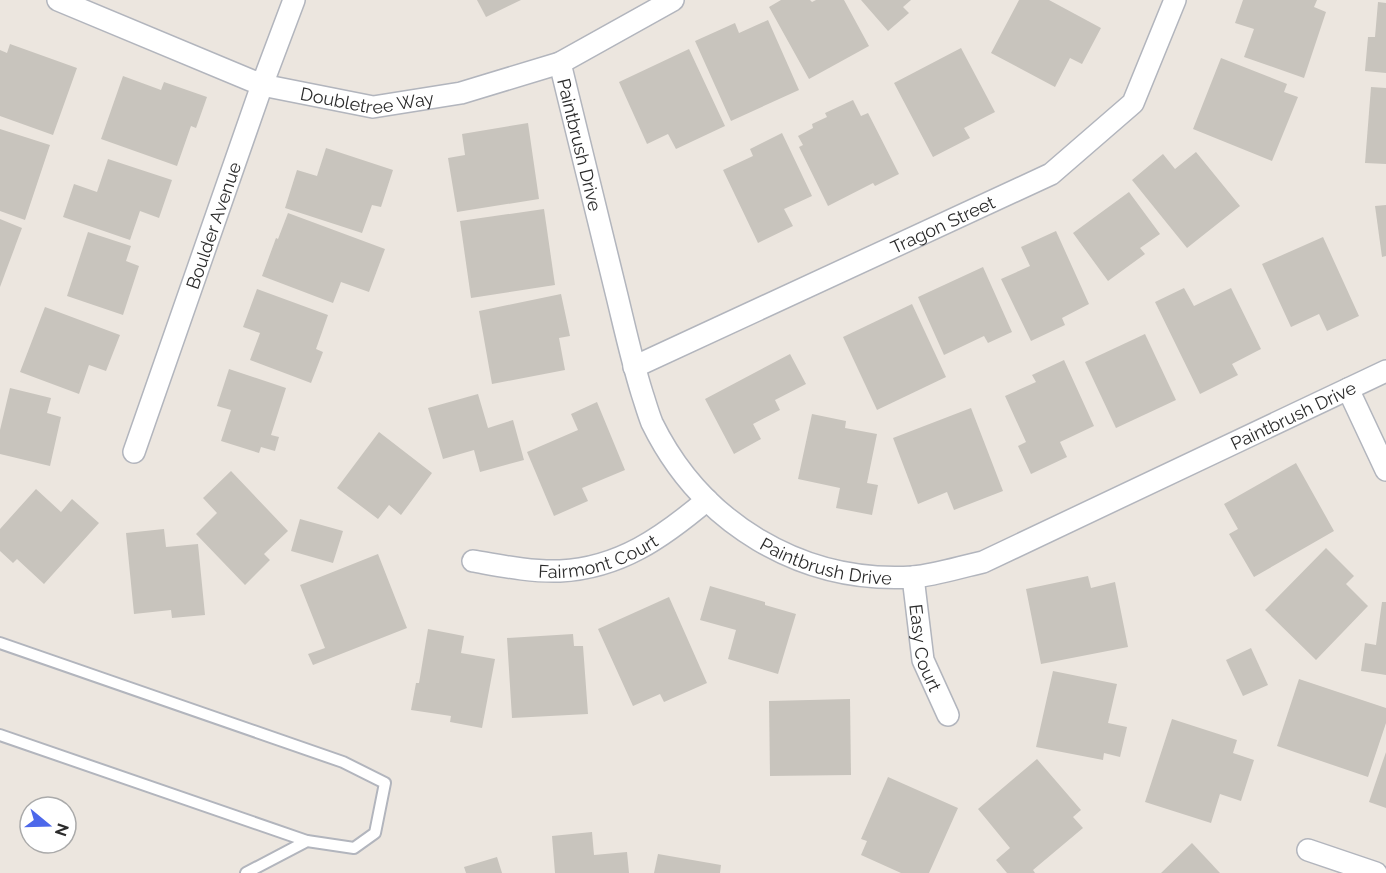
<svg xmlns="http://www.w3.org/2000/svg" width="1386" height="873" font-family="Raleway,sans-serif">
<rect width="100%" height="100%" fill="#ece6df"/>
<!-- building -->
<g fill="#c8c4bd">
<path d="M477 0H521L486 17Z"/>
<path d="M781 0H810L812 2 816 0H844L869 46 809 79 769 7Z"/>
<path d="M861 0H911L903 7 909 13 888 31Z"/>
<path d="M1019 0H1049L1101 28 1082 64 1070 58 1055 87 991 53Z"/>
<path d="M1243 0H1317L1314 7 1326 12 1304 78 1244 57 1254 29 1235 23Z"/>
<path d="M1378 2 1386 3V73L1365 71 1368 37H1375Z"/>
<path d="M768 20 799 90 731 121 695 41 735 23 739 33Z"/>
<path d="M10 44 77 68 53 135 0 116V50L7 53Z"/>
<path d="M961 48 995 112 964 128 970 138 933 157 894 83Z"/>
<path d="M689 49 725 126 676 149 668 134 647 144 619 82Z"/>
<path d="M1221 58 1287 84 1284 92 1298 97 1272 161 1193 129Z"/>
<path d="M123 76 161 90 164 82 207 97 196 128 191 126 177 166 101 139Z"/>
<path d="M1371 87 1386 88V164L1365 163Z"/>
<path d="M853 100 861 116 868 113 899 174 875 186 873 183 828 206 799 147 803 145 798 136 813 128 812 124 827 117 825 113Z"/>
<path d="M528 123 539 199 457 212 448 158 465 155 462 134Z"/>
<path d="M0 129 50 145 25 220 0 211Z"/>
<path d="M782 133 812 196 784 209 793 226 758 243 723 170 753 156 750 149Z"/>
<path d="M326 148 393 170 381 207 372 205 362 233 285 208 297 170 317 176Z"/>
<path d="M1196 152 1240 206 1187 248 1132 180 1163 154 1175 169Z"/>
<path d="M108 159 172 180 159 218 140 211 130 240 63 217 74 184 97 192Z"/>
<path d="M1129 192 1160 234 1140 248 1145 254 1108 281 1073 233Z"/>
<path d="M1386 205V256L1382 257 1375 206Z"/>
<path d="M544 209 555 285 471 298 460 221Z"/>
<path d="M288 213 385 249 369 292 341 282 333 303 262 276 276 238 278 239Z"/>
<path d="M0 219 22 228 0 287Z"/>
<path d="M1056 231 1089 304 1062 318 1065 325 1031 341 1001 279 1030 266 1021 247Z"/>
<path d="M88 232 131 246 126 261 139 266 123 315 67 296Z"/>
<path d="M1323 237 1359 316 1327 331 1319 314 1291 327 1262 264Z"/>
<path d="M983 267 1012 332 988 343 984 336 944 355 918 297Z"/>
<path d="M1184 288 1194 306 1231 288 1261 349 1232 364 1238 375 1200 394 1155 302Z"/>
<path d="M257 289 328 315 316 349 323 352 311 383 250 360 260 333 243 327Z"/>
<path d="M561 294 570 336 559 338 565 370 492 384 479 311Z"/>
<path d="M912 304 946 377 877 410 843 337Z"/>
<path d="M45 307 120 335 106 371 89 365 79 394 20 372Z"/>
<path d="M1145 334 1176 400 1116 428 1085 362Z"/>
<path d="M790 354 806 384 775 400 780 410 753 424 761 439 734 454 705 399Z"/>
<path d="M1064 360 1094 426 1060 442 1067 457 1031 474 1018 446 1026 442 1005 396 1036 382 1032 375Z"/>
<path d="M229 369 286 388 271 435 279 437 275 451 261 447 259 453 221 441 231 410 217 406Z"/>
<path d="M10 388 51 398 47 413 61 417 50 466 0 454V430Z"/>
<path d="M478 394 488 428 513 420 524 460 480 472 474 450 443 459 428 408Z"/>
<path d="M597 402 625 470 582 488 588 501 554 516 527 452 578 430 571 414Z"/>
<path d="M971 408 1003 491 954 510 947 492 918 504 893 438Z"/>
<path d="M812 414 846 421 845 428 877 434 867 483 878 485 872 515 836 508 840 488 798 479Z"/>
<path d="M379 432 432 473 401 515 389 505 378 519 337 488Z"/>
<path d="M1296 463 1334 531 1254 577 1229 534 1238 529 1224 504Z"/>
<path d="M231 471 288 531 264 554 270 560 245 585 196 534 217 513 203 498Z"/>
<path d="M36 489 61 512 72 499 99 523 44 584 17 559 13 563 0 551V529Z"/>
<path d="M300 519 343 531 333 563 291 551Z"/>
<path d="M164 529 166 547 198 544 205 615 172 618 171 610 134 614 126 533Z"/>
<path d="M1326 548 1354 576 1346 584 1368 606 1316 660 1265 610Z"/>
<path d="M378 554 407 628 313 665 308 654 325 648 300 585Z"/>
<path d="M1088 576 1091 588 1115 582 1128 647 1041 664 1026 589Z"/>
<path d="M710 586 765 602V605L796 614 778 674 728 659 736 630 700 620Z"/>
<path d="M669 597 707 683 664 702 660 694 633 706 598 629Z"/>
<path d="M1382 602H1386V675L1361 671 1365 643 1376 645Z"/>
<path d="M428 629 464 636 461 653 495 659 482 728 450 722 451 716 411 710 416 683H419Z"/>
<path d="M573 634 574 646H583L588 714 512 718 507 638Z"/>
<path d="M1251 648 1268 685 1243 696 1226 660Z"/>
<path d="M1053 671 1117 684 1108 723 1127 727 1120 757 1104 753 1103 760 1036 747Z"/>
<path d="M1299 679 1386 708V723L1368 777 1277 746Z"/>
<path d="M850 699 851 775 770 776 769 701Z"/>
<path d="M1172 719 1237 740 1233 753 1254 760 1241 801 1220 794 1211 823 1145 802Z"/>
<path d="M1386 752V808L1369 802Z"/>
<path d="M1037 759 1081 810 1073 817 1083 828 1033 870 1035 873H1007L996 860 1010 848 978 809Z"/>
<path d="M888 777 958 808 929 873H901L861 855 867 841 861 839Z"/>
<path d="M592 832 594 855 627 852 629 873H555L552 836Z"/>
<path d="M1192 843 1220 873H1161Z"/>
<path d="M658 854 721 865 720 873H654Z"/>
<path d="M497 857 502 873H466L464 867Z"/>
</g>
<g fill="none" stroke-linecap="round" stroke-linejoin="round">
<!-- lane casing -->
<g stroke="#b2b5bd" stroke-width="14">
<g id="lane">
<path d="M0 643 343 762 385 783 375 833 354 848 307 841 246 873"/>
<path d="M0 735 307 841"/>
</g>
</g>
<!-- street casing -->
<g stroke="#b2b5bd" stroke-width="24">
<g id="street">
<path id="s1" d="M58 0 262 85 373 107 461 93 560 63 673 0"/>
<path id="s2" d="M560 63C579 141 598 218 617 296 625 329 632 361 642 393 645 402 648 413 652 423 701 523 801 584 913 577 936 575 960 567 983 562L1386 371"/>
<path id="s3" d="M634 367 1051 174 1133 103 1175 0"/>
<path d="M1348 389 1386 470"/>
<path id="s4" d="M134 452 262 85 294 0"/>
<path id="s5" d="M473 561C502 566 531 572 560 571 620 568 663 537 707 500"/>
<path id="s6" d="M913 577 923 660 948 715"/>
<path d="M1308 850 1376 873"/>
</g>
</g>
<!-- lane -->
<use href="#lane" stroke="#fff" stroke-width="10"/>
<!-- street -->
<use href="#street" stroke="#fff" stroke-width="21"/>
</g>
<g text-anchor="middle" dominant-baseline="central" stroke-width="5" stroke-linejoin="round" paint-order="stroke">
<!-- street labels -->
<g font-size="18" fill="#2b2b2b" stroke="#fff">
<text stroke="none"><textPath href="#s1" startOffset="328">Doubletree Way</textPath></text>
<text stroke="none"><textPath href="#s2" startOffset="84">Paintbrush Drive</textPath></text>
<text stroke="none"><textPath href="#s3" startOffset="340">Tragon Street</textPath></text>
<text stroke="none"><textPath href="#s4" startOffset="240">Boulder Avenue</textPath></text>
<text stroke="none"><textPath href="#s2" startOffset="1108">Paintbrush Drive</textPath></text>
<text stroke="none"><textPath href="#s5" startOffset="128">Fairmont Court</textPath></text>
<text stroke="none"><textPath href="#s2" startOffset="604">Paintbrush Drive</textPath></text>
<text stroke="none"><textPath href="#s6" startOffset="72">Easy Court</textPath></text>
</g>
</g>
<!-- north arrow -->
<g transform="translate(48 825) rotate(109)"><circle r="28" fill="#ffffff" stroke="#aaaaaa" stroke-width="1.5"/>
<path d="M0-4.5L10 22L0 15L-10 22Z" fill="#4d68ea"/>
<text y="-9" font-size="16" font-weight="bold" text-anchor="middle" fill="#2b2b2b">N</text>
</g>
</svg>
